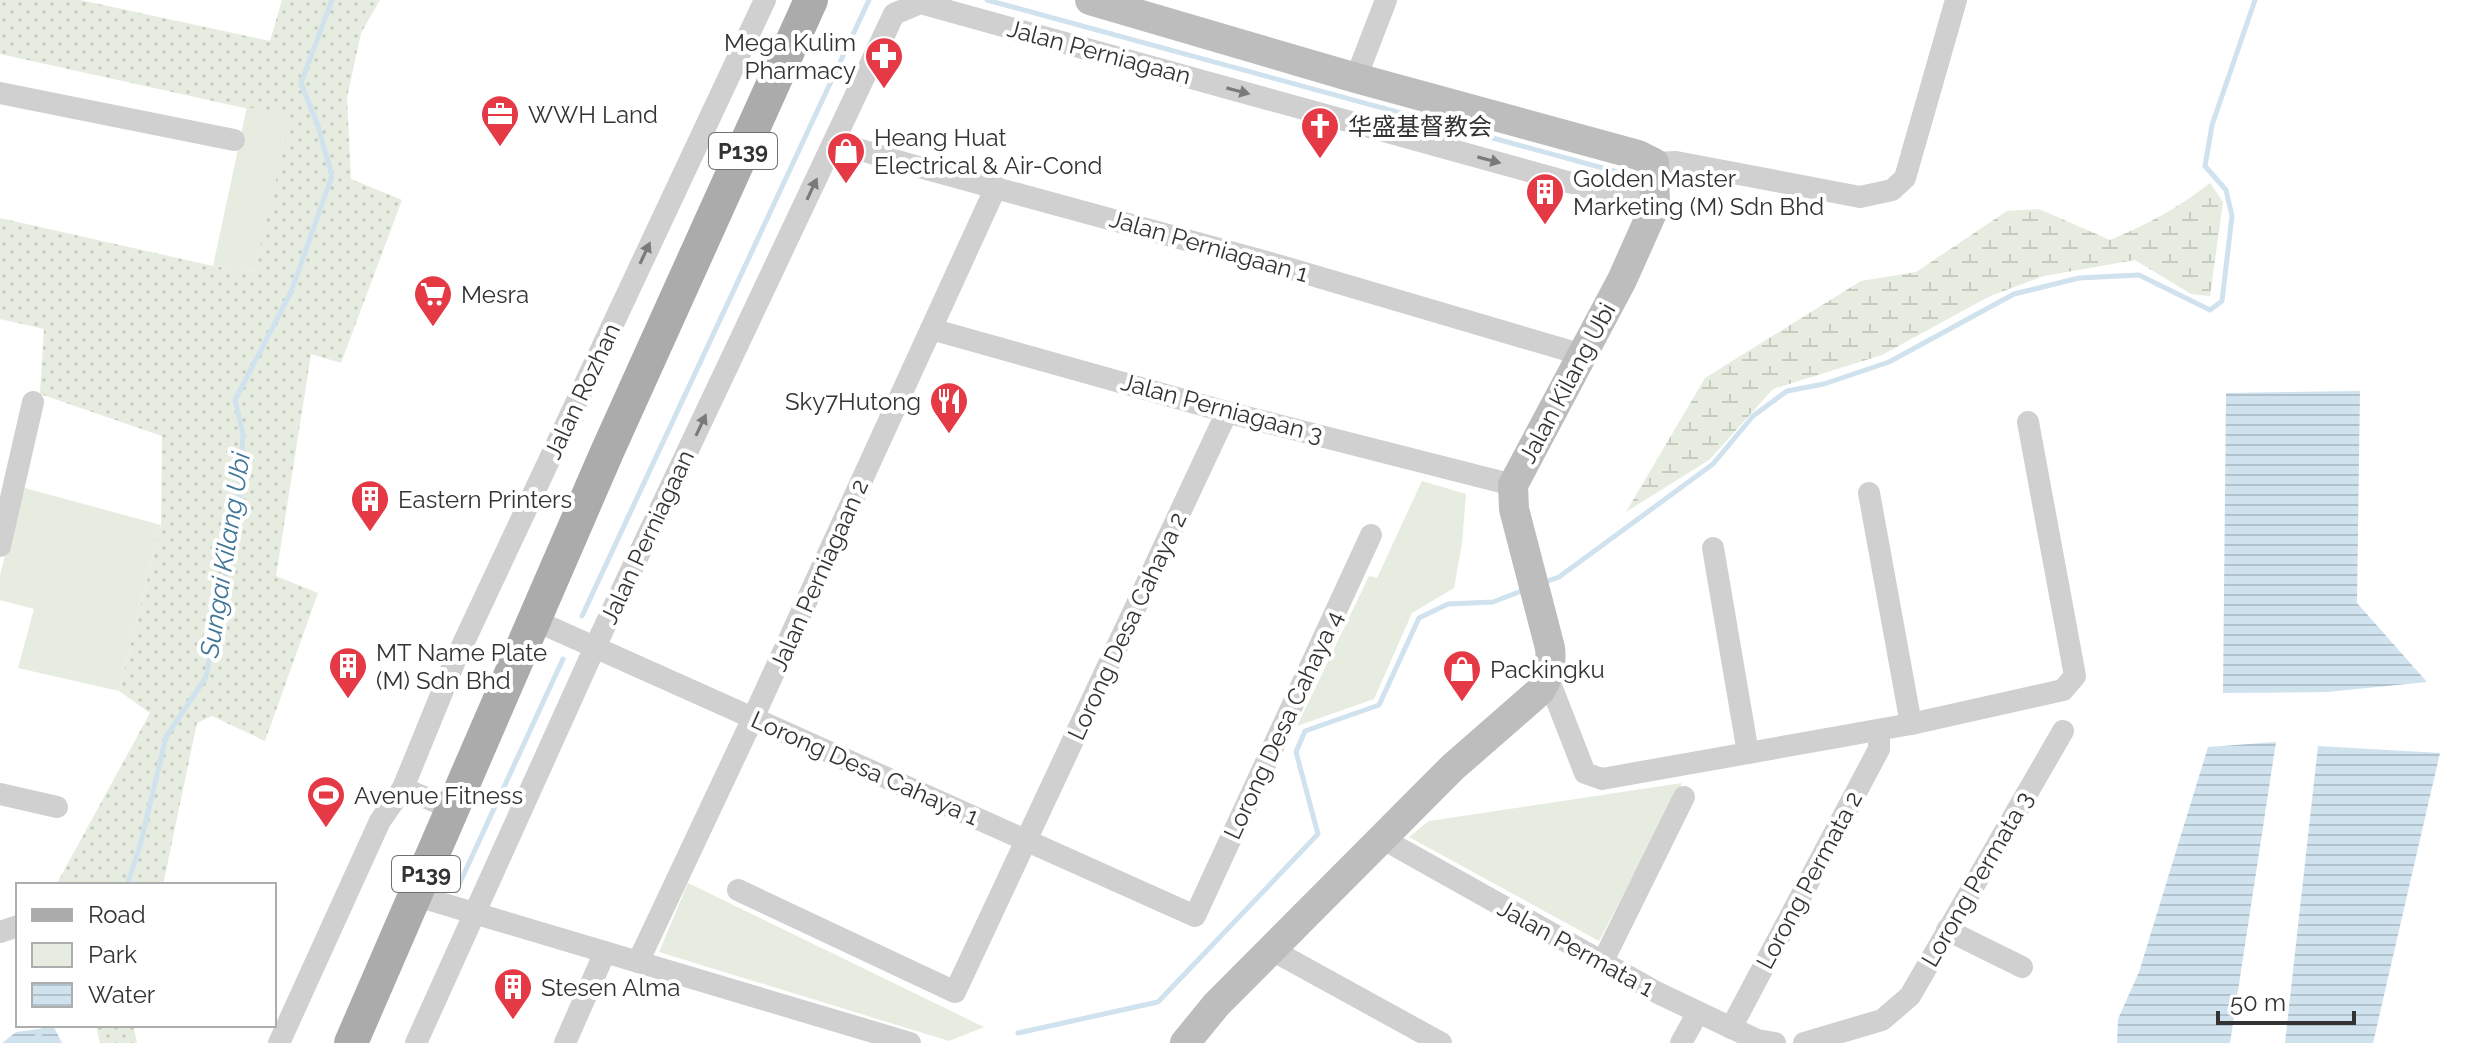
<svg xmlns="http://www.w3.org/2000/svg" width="2490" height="1043" font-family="Raleway,'Noto Sans SC',sans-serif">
<defs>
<pattern id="grass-dots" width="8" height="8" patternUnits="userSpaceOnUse" patternTransform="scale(2)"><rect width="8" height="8" fill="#e6ecdf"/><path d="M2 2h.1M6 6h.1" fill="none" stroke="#c6cbc0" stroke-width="1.8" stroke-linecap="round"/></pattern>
<pattern id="wetland-marsh" width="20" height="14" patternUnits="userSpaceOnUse" patternTransform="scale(2)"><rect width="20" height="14" fill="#e6ecdf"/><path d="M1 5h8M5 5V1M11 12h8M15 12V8" fill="none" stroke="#c6cbc0"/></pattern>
<pattern id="water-rules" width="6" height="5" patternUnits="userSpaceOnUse" patternTransform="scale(2)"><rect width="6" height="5" fill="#cfe2ee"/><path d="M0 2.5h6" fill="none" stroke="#b2c2cd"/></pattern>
</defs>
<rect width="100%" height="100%" fill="#fff"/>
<!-- grass -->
<g fill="url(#grass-dots)">
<path d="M0 0H80L270 41 282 0H380L361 33 347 98 351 179 402 200 341 363 311 354 276 576 318 593 265 741 212 716 197 723 163 885H56L150 713 119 691 161 525 162 436 40 394 44 329 0 319V218L213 266 254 272 290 118 0 54Z"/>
<path d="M96 1025H133L137 1043H100Z"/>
</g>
<!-- wetland -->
<path fill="url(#wetland-marsh)" d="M2210 183 2223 202 2210 296 2191 294 2135 260 2044 276 1990 296 1882 355 1773 389 1709 460 1626 512 1705 378 1861 281 1916 272 2007 211 2039 209 2110 240C2146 225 2179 208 2210 183Z"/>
<!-- park -->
<g fill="#e6ecdf">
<path d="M247 107 291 117 254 272 213 266Z"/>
<path d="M1422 481 1466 494 1462 543 1454 588 1412 613 1374 699 1297 726 1369 576 1377 578Z"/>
<path d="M21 487 161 525 119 691 18 668 34 609 0 600V576Z"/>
<path d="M1682 783 1599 941 1409 837 1429 821Z"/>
<path d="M688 883 984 1027 949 1041 659 952Z"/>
</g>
<!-- water -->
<g fill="url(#water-rules)">
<path d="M2360 391 2357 603 2427 682 2327 692 2223 693 2226 393Z"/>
<path d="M2276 742 2230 1043H2117L2118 1019 2139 972 2208 747Z"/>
<path d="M2318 746 2440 753 2373 1043H2285Z"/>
<path d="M54 1027 62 1043H2L16 1032Z"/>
</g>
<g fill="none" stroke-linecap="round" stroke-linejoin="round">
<!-- stream -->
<g stroke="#cfe2ee" stroke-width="5">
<path d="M987 0 1632 176"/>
<path d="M1545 582 1559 577 1713 464 1753 416 1787 391 1824 384 1889 362 2014 294 2079 278 2139 275 2210 310 2222 301 2232 216 2226 190 2205 166 2212 125 2255 0"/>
<path d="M582 616 869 0"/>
<path d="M127 885 140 846 166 737 206 677 239 501 243 434 235 400 291 292 332 176 318 126 301 83 332 0"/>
<path d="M456 891 563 659"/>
<path d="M1018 1033 1158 1002 1318 834 1296 752 1305 731 1379 705 1419 618 1448 604 1493 602 1524 590"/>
<path d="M31 1043 48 1025"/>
</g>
<!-- minor -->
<g stroke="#d0d0d0" stroke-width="22">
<path d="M1356 78 1386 0"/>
<path d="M0 93 234 140"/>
<path d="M834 142 908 164 1274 264 1583 355"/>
<path d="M1654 163 1676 162 1860 197 1892 190 1905 178 1956 0"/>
<path d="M931 329 1234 414 1513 485"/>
<path d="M1869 493 1911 724"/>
<path d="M0 546 33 402"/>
<path d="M1713 548 1748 753"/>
<path d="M534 620 1195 916 1371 535"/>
<path d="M1548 678 1585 773 1602 779 1911 724 2063 690 2075 676 2028 422"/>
<path d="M403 788 452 809"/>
<path d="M0 794 57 807"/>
<path d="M1383 839 1658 993 1757 1040 1775 1043"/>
<path d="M738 890 955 992 1227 412"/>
<path d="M417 896 910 1043"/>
<path d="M1947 930 2022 967"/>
<path d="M0 932 18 926"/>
<path d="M1272 950 1441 1043"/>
<path d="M638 962 753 718 996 187"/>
<path d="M1602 963 1684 797"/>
<path d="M1731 1028 1879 749V730"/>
<path d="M279 1043 380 821 403 788 454 663 765 0"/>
<path d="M416 1043 595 647 894 14 920 3 1655 206"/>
<path d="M565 1043 605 952"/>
<path d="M1681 1043 1697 1014"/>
<path d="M1804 1043 1882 1020 1910 996 2063 731"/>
</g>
<!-- secondary -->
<path stroke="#bdbdbd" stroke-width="30" d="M1090 0 1356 78 1638 155 1654 163 1655 206 1622 280 1513 485 1514 509 1550 648C1552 666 1549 676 1540 691L1453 767 1216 1005 1185 1043"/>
<!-- primary -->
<path stroke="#ababab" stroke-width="34" d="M351 1043 607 452 811 0"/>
</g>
<!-- one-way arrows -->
<defs><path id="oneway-solid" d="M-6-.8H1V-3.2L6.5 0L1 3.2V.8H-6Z" transform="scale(2)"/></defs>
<g fill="#7a7a7a">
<use href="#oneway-solid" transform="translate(1238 91) rotate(15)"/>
<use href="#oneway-solid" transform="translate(1489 160) rotate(15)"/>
<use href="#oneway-solid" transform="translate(812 189) rotate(-65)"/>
<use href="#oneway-solid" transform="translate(645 253) rotate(-65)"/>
<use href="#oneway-solid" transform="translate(701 425) rotate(-65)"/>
</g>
<!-- icons -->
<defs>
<g id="pharmacy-pin" transform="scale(2)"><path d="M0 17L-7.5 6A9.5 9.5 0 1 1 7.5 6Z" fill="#e63946" stroke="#fff"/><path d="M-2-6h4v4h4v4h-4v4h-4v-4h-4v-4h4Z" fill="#fff"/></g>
<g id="office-pin" transform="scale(2)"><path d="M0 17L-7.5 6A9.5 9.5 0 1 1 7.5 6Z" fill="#e63946" stroke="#fff"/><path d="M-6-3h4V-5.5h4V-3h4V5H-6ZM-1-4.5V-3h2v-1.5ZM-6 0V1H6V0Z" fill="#fff"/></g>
<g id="church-pin" transform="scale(2)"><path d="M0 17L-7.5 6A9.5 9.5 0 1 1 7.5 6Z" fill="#e63946" stroke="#fff"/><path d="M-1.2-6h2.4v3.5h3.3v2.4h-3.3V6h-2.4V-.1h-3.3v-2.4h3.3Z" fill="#fff"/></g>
<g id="shop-pin" transform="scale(2)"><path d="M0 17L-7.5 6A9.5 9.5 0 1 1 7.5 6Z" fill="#e63946" stroke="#fff"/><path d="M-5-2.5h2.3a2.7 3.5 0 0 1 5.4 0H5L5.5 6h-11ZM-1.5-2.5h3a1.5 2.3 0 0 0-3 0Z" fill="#fff"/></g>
<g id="building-pin" transform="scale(2)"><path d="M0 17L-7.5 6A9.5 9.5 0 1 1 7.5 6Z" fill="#e63946" stroke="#fff"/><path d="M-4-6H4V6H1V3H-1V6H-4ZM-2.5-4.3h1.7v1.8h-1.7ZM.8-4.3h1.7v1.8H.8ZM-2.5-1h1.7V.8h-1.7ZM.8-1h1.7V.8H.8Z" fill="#fff"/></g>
<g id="supermarket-pin" transform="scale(2)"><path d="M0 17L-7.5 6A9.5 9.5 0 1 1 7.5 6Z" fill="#e63946" stroke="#fff"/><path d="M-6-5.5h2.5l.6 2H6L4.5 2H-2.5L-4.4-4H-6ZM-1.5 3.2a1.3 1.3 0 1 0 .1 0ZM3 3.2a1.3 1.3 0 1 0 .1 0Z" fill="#fff"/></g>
<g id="restaurant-pin" transform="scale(2)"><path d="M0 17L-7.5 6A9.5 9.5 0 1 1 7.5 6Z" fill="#e63946" stroke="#fff"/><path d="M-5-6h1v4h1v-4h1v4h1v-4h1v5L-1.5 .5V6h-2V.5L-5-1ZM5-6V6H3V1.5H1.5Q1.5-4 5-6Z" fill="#fff"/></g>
<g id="stadium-pin" transform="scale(2)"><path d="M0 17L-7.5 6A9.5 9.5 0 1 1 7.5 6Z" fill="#e63946" stroke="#fff"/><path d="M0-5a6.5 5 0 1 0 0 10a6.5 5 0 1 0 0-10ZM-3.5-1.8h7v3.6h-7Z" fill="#fff"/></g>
</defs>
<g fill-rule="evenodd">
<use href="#pharmacy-pin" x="884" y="56"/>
<use href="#office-pin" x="500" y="114"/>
<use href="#church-pin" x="1320" y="126"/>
<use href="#shop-pin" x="846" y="151"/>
<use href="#building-pin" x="1545" y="192"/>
<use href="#supermarket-pin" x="433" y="294"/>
<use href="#restaurant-pin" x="949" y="401"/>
<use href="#building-pin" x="370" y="499"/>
<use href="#building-pin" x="348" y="666"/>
<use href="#shop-pin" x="1462" y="669"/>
<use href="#stadium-pin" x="326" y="795"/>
<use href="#building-pin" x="513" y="987"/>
</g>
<g text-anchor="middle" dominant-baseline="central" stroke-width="8" stroke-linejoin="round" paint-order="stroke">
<!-- shield labels -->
<g fill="#fff" stroke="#707070" stroke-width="2">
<rect x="709" y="133" width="68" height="36" rx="6"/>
<rect x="392" y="856" width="68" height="36" rx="6"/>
</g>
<g font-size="22" font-weight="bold" fill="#333">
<text x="743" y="151">P139</text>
<text x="426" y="874">P139</text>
</g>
<!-- poi labels -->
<g font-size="24" fill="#333" stroke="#fff" text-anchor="start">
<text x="856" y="42" text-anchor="end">Mega Kulim<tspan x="856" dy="28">Pharmacy</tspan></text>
<text x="528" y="114">WWH Land</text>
<text x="1348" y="126">华盛基督教会</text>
<text x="874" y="137">Heang Huat<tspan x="874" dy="28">Electrical &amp; Air-Cond</tspan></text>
<text x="1573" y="178">Golden Master<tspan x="1573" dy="28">Marketing (M) Sdn Bhd</tspan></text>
<text x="461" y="294">Mesra</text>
<text x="921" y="401" text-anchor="end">Sky7Hutong</text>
<text x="398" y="499">Eastern Printers</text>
<text x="376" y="652">MT Name Plate<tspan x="376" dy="28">(M) Sdn Bhd</tspan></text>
<text x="1490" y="669">Packingku</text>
<text x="354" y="795">Avenue Fitness</text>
<text x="541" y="987">Stesen Alma</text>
</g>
<!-- street labels -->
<g font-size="24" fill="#333" stroke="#fff">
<text transform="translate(1099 52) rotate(15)">Jalan Perniagaan</text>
<text transform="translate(1209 246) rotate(16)">Jalan Perniagaan 1</text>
<text transform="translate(1567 383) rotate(-62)">Jalan Kilang Ubi</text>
<text transform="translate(582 391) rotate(-65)">Jalan Rozhan</text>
<text transform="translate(1222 408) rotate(15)">Jalan Perniagaan 3</text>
<text transform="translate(647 537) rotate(-65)">Jalan Perniagaan</text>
<text transform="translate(819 575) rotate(-66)">Jalan Perniagaan 2</text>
<text transform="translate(1127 626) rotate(-65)">Lorong Desa Cahaya 2</text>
<text transform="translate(1283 725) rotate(-65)">Lorong Desa Cahaya 4</text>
<text transform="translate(865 768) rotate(24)">Lorong Desa Cahaya 1</text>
<text transform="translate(1977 879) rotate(-60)">Lorong Permata 3</text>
<text transform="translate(1809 880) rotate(-62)">Lorong Permata 2</text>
<text transform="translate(1576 948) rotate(29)">Jalan Permata 1</text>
</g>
<!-- water labels -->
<g font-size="26" font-style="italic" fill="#3f7597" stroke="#fff">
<text transform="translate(225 555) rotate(-81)">Sungai Kilang Ubi</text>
</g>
</g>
<!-- legend -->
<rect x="16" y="883" width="260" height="144" fill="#ffffff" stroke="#adadad" stroke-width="2"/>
<rect x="32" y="909" width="40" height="12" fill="#ababab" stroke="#adadad" stroke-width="2"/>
<text x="88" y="923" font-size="24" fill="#333333">Road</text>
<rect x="32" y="943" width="40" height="24" fill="#e6ecdf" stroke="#adadad" stroke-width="2"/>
<text x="88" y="963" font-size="24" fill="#333333">Park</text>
<rect x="32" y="983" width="40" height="24" fill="url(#water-rules)" stroke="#adadad" stroke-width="2"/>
<text x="88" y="1003" font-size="24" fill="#333333">Water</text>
<!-- scale -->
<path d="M2218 1011v12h136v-12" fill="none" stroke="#333333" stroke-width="4"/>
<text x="2230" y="1011" font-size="24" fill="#333333" stroke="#ffffff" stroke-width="6" paint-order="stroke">50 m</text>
</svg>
